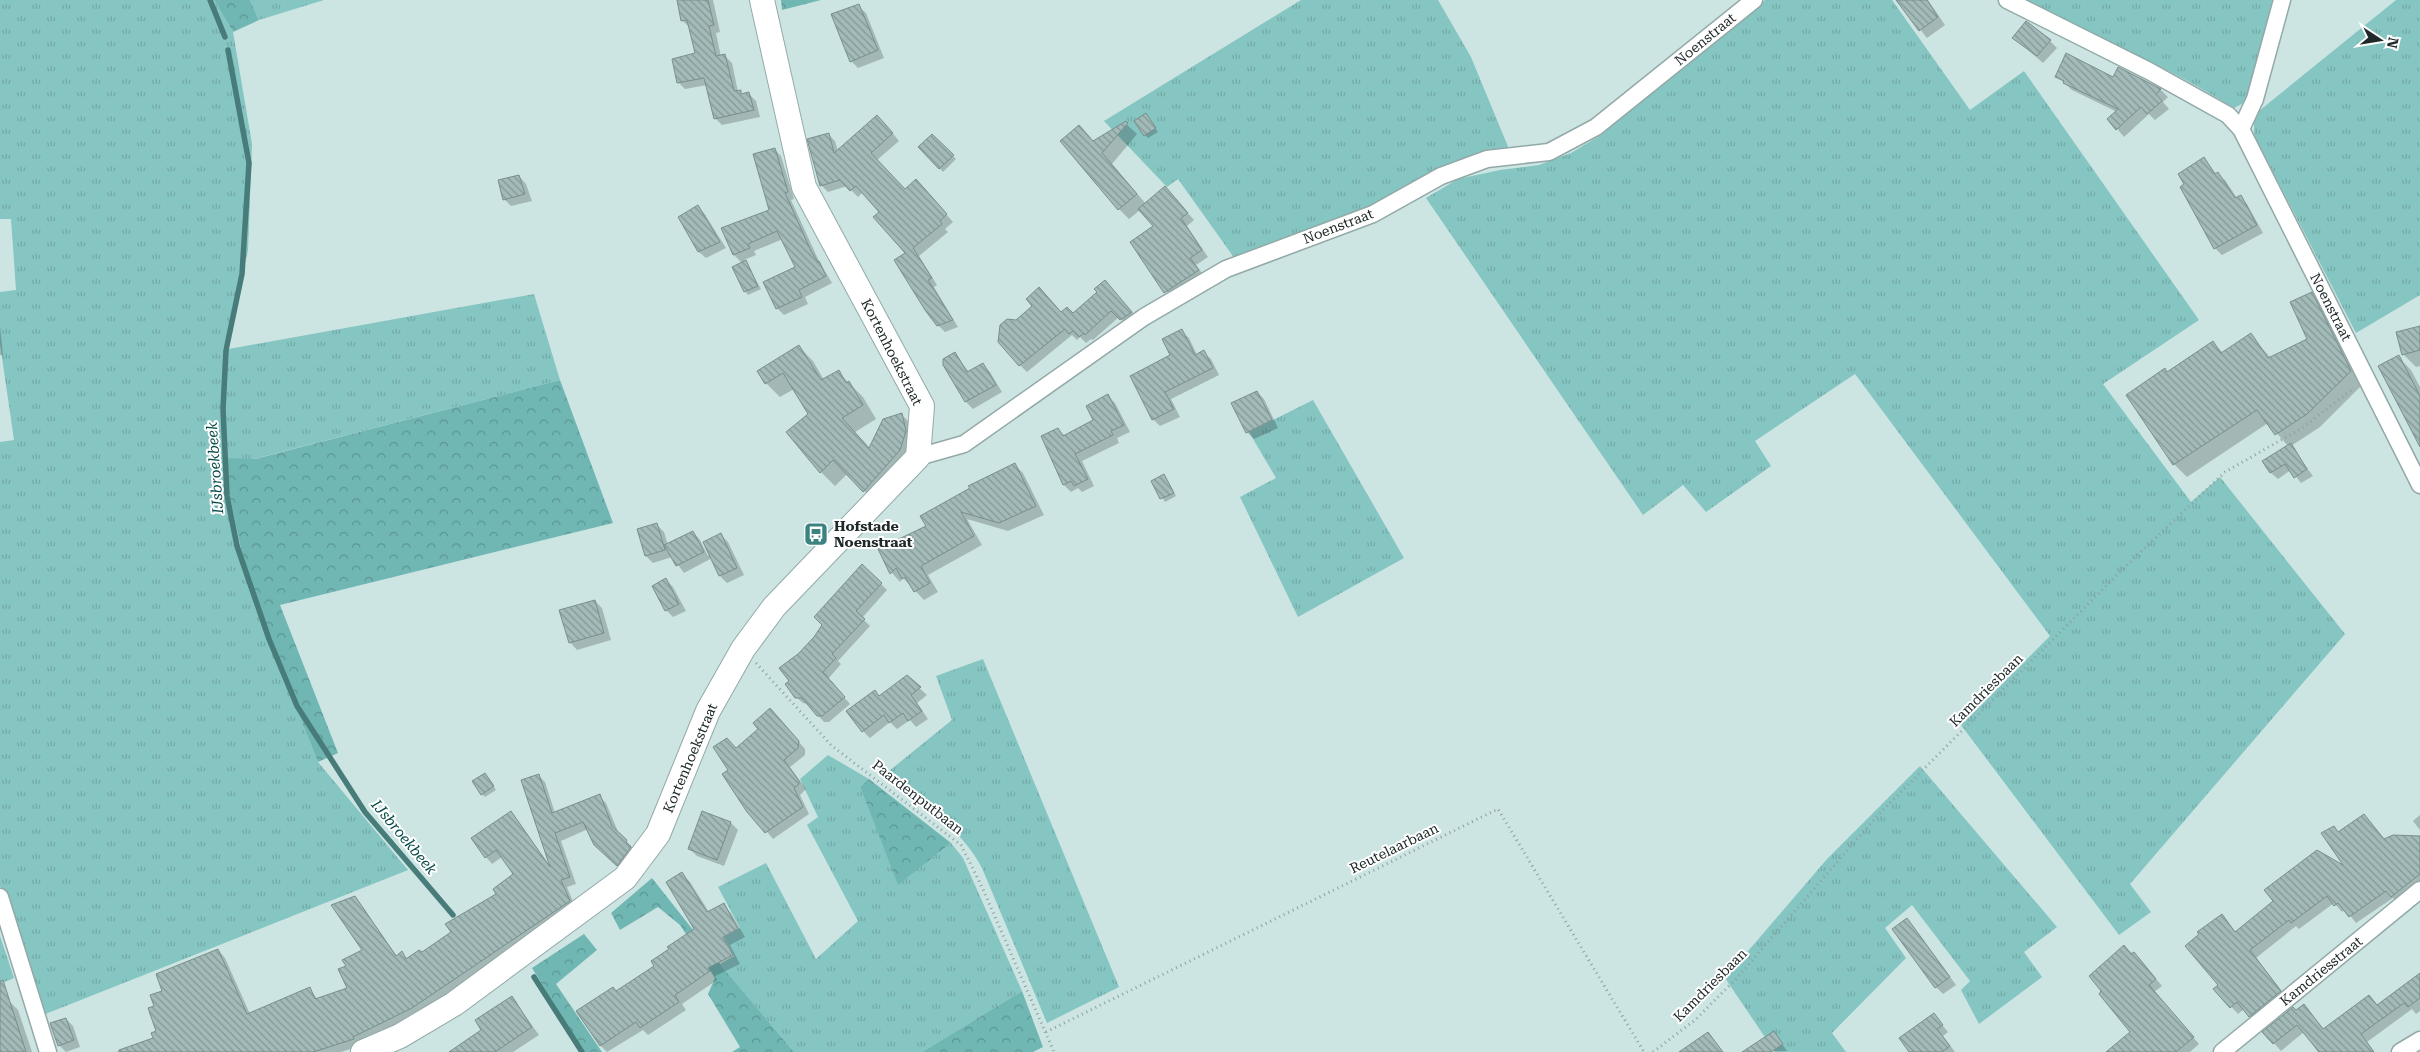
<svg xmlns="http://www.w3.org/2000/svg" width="2420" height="1052" font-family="'Roboto Serif',serif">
<defs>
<pattern id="grass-tufts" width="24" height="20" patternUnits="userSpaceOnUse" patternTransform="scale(1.25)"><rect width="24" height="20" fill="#85c5c2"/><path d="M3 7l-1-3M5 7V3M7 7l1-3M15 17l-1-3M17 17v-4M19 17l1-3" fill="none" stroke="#73a9a7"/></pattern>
<pattern id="forest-crowns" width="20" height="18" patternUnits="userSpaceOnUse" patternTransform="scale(1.25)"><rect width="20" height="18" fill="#70b7b4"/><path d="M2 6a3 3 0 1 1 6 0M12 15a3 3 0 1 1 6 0" fill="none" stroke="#5c9592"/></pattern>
<pattern id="building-back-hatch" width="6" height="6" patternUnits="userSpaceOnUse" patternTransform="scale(1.25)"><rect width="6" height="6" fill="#a2bab8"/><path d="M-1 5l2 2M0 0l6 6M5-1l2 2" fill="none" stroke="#849796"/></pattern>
</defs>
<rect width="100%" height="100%" fill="#cce5e3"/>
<!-- grass -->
<g fill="url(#grass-tufts)">
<path d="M0 0H214L233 32 252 144 248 251 223 350 534 294 560 380 254 459H221L252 599 318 762 408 870 43 1015 0 886V442L14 440 0 344V292L16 290 11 219H0Z"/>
<path d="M250 0H324L259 20Z"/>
<path d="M1301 0H1438L1471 57 1509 149 1449 164 1354 214 1235 259 1178 179 1167 187 1104 121Z"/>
<path d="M1765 0H1892L1970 110 2024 71 2199 320 2103 384 2191 502 2220 477 2345 634 2130 884 2151 912 2119 935 1961 725 2050 636 1855 374 1755 441 1771 466 1706 512 1683 485 1643 515 1426 198 1458 179 1500 170 1539 165 1571 153 1601 135 1655 86Z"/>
<path d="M2016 0H2275L2249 96 2242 104 2234 108C2165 65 2090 34 2016 0Z"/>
<path d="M2396 0H2420V295L2356 333 2254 135V115Z"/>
<path d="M1313 400 1404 558 1298 617 1240 497 1276 478 1249 432Z"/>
<path d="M983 659 1119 987 1047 1023 982 868C960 826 920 803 884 775L952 720 936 676Z"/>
<path d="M828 755 869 779 860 787 898 884 951 843 963 858 1022 991 922 1052H794L720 964 734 956 724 937 740 928 718 887 766 863 816 959 858 921 807 825 818 817 800 779Z"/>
<path d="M1920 766 2057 927 2024 952 2042 977 1979 1024 1961 990 1970 981 1912 905 1885 928 1906 958 1832 1033 1846 1052H1775L1725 978 1827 859Z"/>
<path d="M0 936 14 978 0 984Z"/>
</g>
<!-- forest -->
<g fill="url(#forest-crowns)">
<path d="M214 0H250L259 20 233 32Z"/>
<path d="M781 0H821L782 10Z"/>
<path d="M560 380 613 523 280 605 338 753 318 762 252 599 221 458 255 459Z"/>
<path d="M869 779 951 843 898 885 860 787Z"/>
<path d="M652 878 720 964 794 1052H732L740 1047 708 994 715 978 680 925 658 907 620 930 611 913Z"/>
<path d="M584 934 597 950 556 984 602 1052H584L532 968Z"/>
<path d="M1022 991 1043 1047 1033 1052H922Z"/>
</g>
<!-- shadow -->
<g fill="#0003">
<path d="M678 0H713L720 32 716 33 721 57 725 56 732 63 738 92 744 95 749 94 756 101 760 117 722 125 715 118 707 85 685 89 678 82 697 54 690 28 683 21Z"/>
<path d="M1897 0H1928L1945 25 1927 38Z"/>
<path d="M858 6 866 13 884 58 858 68 851 61Z"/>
<path d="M2014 38 2050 41 2057 48 2043 63Z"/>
<path d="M2118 69 2161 90 2168 97 2163 102 2169 109 2155 120 2149 114 2124 137 2109 119 2117 112 2072 90 2057 76 2113 78Z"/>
<path d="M1149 118 1158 132 1148 138 1145 135Z"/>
<path d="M884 123 899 141 877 160 906 191 923 188 953 222 945 229 948 232 919 256 937 285 934 287 958 327 945 332 938 325 906 253 881 212 863 192 858 197 847 186 828 192 821 185 828 134 835 141 838 151Z"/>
<path d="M1125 123 1137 134 1112 164 1146 204 1172 195 1194 220 1187 226 1208 257 1196 265 1205 277 1172 299 1132 243 1155 227 1140 210 1129 219 1119 209 1093 142Z"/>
<path d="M932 136 956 159 943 172 920 147Z"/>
<path d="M774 149 781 156 794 199 791 200 818 259 832 283 805 297 808 304 784 315 777 308 797 267 783 239 754 251 756 255 744 260 761 289 748 295 745 291 742 263 734 255 723 229 771 210Z"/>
<path d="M2204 159 2216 174 2225 180 2237 198 2240 197 2247 204 2263 233 2222 255 2215 248 2186 185Z"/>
<path d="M519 176 526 184 532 201 511 206 504 199Z"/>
<path d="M698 207 704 213 726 248 706 258 699 252 680 217Z"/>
<path d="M1105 281 1138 319 1128 326 1119 317 1093 340 1091 339 1086 343 1080 337 1077 340 1072 335 1027 372 1020 365 1017 321 1062 313 1073 315 1099 292Z"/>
<path d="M2311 293 2324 306 2363 384 2320 427 2291 446 2313 476 2301 483 2291 470 2278 479 2271 473 2264 462 2288 446 2268 423 2187 477 2174 464 2128 396 2168 373 2213 343 2223 353 2250 335 2271 358 2308 340Z"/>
<path d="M0 326 3 355H0Z"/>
<path d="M2420 327V366L2416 367 2403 354Z"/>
<path d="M1181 331 1189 338 1197 355 1203 352 1211 359 1219 375 1171 399 1180 417 1160 426 1153 419Z"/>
<path d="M799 347 813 361 824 380 838 372 863 397 876 419 855 432 870 449 902 415 916 429 919 445 878 505 847 474 835 486 821 472 809 415 794 389 780 397 766 383Z"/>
<path d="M955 354 969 372 982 364 990 372 1002 392 973 409 966 402 945 364Z"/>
<path d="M2398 357 2411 370 2420 387V444Z"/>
<path d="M1257 392 1264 399 1278 428 1254 439 1247 432Z"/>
<path d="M1108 396 1115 403 1130 432 1117 438 1119 443 1082 461 1094 486 1082 492 1078 488 1071 492 1064 485 1042 437 1058 429 1065 436 1095 420Z"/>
<path d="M1015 465 1023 473 1044 515 1008 531 967 519 982 545 928 575 938 592 924 600 903 578 900 582 892 573 880 550 928 527 971 489Z"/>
<path d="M1164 475 1176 496 1165 502 1152 481Z"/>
<path d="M656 524 664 532 668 545 693 532 700 540 708 556 721 535 728 542 744 575 727 583 720 576 712 558 684 573 672 557 653 563 646 556Z"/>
<path d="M863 566 887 590 862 618 870 626 838 661 841 664 828 679 850 704 829 722H824L808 704 803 703 796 697 791 681 799 654 815 637Z"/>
<path d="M666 580 673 587 686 611 673 617 666 610Z"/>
<path d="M595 601 602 608 611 640 577 650 570 642Z"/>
<path d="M907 677 927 695 917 703 928 719 916 727 910 720 897 729 890 722 870 738 863 731 874 691 880 697Z"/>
<path d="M777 717 805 749V755L790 767 806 789 800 795 809 814 773 839 738 796 730 770 736 749Z"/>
<path d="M538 775 545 782 555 813 599 796 606 803 619 834 633 848 625 872 603 852 588 829 561 841 576 884 567 887 576 909 419 1015 360 1046 341 1052H116L155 1039 157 1032 155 1007 164 991 218 950 225 958 250 1014 310 989 318 1000 349 988 347 967 364 951 355 897 397 956 402 953 408 959 422 954 453 933 498 895 515 874 502 857 492 864 486 857 511 813 550 866Z"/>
<path d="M488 777 496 790 485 797 482 794Z"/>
<path d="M703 813 731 823 738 830 724 866 697 856 690 849Z"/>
<path d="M2420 815V830L2413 821Z"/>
<path d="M2339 833 2384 840 2420 838V885L2398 903 2393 898 2356 923 2345 909 2342 912 2334 903 2299 929 2296 926 2256 958 2287 998 2257 1023 2244 1009 2238 1014 2215 989 2220 985 2222 916 2236 932 2348 869Z"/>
<path d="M682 874 690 882 709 912 723 905 731 913 745 937 730 945 740 964 715 976 717 980 682 1004 686 1010 648 1035 643 1030 607 1052 600 1045 617 992 656 967 696 929Z"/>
<path d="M1907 919 1956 985 1943 994 1936 987Z"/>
<path d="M2124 946 2140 960 2162 986 2154 992 2199 1044 2190 1052H2117L2132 1032Z"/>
<path d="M2420 975V1011L2416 1014 2412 1009 2367 1042 2374 1052H2318L2304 1032 2281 1051 2264 1032 2304 1006 2324 1029 2369 996 2378 1006Z"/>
<path d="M511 997 539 1035 513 1052H451L483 1031Z"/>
<path d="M9 1001 18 1010 32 1052H0V1004Z"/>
<path d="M1934 1015 1948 1032 1943 1036 1955 1052H1910Z"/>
<path d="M66 1019 73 1026 80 1047 66 1052 59 1045Z"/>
<path d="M1774 1033 1787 1051 1747 1052Z"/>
</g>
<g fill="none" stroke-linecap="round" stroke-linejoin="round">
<!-- stream -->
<g stroke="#477c7a" stroke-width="5.5">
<path d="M210 0 225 37"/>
<path d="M228 50 249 163 242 274 226 350 223 409 227 496 237 546 269 639 297 706 365 812 453 915"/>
<path d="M534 977 582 1052"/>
</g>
</g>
<!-- building -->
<g fill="url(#building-back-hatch)" stroke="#788f8d">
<path d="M677 0H708L714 25 709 26 716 56 725 54 734 91 741 90V94L749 92 754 110 714 119 704 78 677 83 672 59 695 53 687 20 681 21Z"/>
<path d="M1896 0H1927L1938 17 1919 31Z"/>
<path d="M859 4 878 50 850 62 831 14Z"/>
<path d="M2026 21 2051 40 2037 56 2012 38Z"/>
<path d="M2066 53 2113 77 2118 67 2161 89 2156 94 2162 101 2147 114 2141 107 2116 130 2107 119 2118 109 2063 83 2064 81 2055 77Z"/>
<path d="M1146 113 1156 128 1144 136 1134 121Z"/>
<path d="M877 115 893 133 871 153 905 189 916 179 947 214 940 221 942 224 913 248 932 278 928 280 953 320 937 326 925 310 894 260 905 253 873 217 879 212 856 186 850 191 840 180 820 186 807 139 829 133 834 153Z"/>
<path d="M1126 121 1128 123 1102 153 1137 194 1118 210 1060 141 1079 125 1093 141Z"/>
<path d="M932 134 954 155 939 169 918 147Z"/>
<path d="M775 148 788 192 785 193 811 251 818 262 819 261 826 276 799 290 802 297 776 309 763 282 795 267 777 231 748 244 750 248 733 255 721 228 769 210 753 154Z"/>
<path d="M2204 157 2215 174 2218 172 2235 198 2241 195 2257 225 2214 249 2180 187 2184 184 2178 174Z"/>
<path d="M519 175 525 194 503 200 498 180Z"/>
<path d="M1165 186 1188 213 1181 218 1202 250 1190 258 1199 270 1164 293 1130 242 1153 226 1138 209Z"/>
<path d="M698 205 720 242 698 252 678 217Z"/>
<path d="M746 260 758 286 744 292 732 267Z"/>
<path d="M1105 280 1132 312 1120 320 1111 311 1085 335 1084 333 1079 337 1073 331 1069 334 1065 329 1019 366 998 342 1000 325 1007 319 1016 320 1032 306 1026 299 1039 287 1061 312 1067 307 1073 313 1097 292 1094 289Z"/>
<path d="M2312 292 2351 371 2307 414 2275 435 2257 410 2173 465 2126 395 2165 368 2167 372 2213 341 2221 353 2251 333 2268 358 2307 339 2290 302Z"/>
<path d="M2420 326V350L2402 355 2396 332Z"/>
<path d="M1182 329 1195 355 1204 350 1213 368 1165 392 1174 409 1152 420 1130 376 1170 355 1162 339Z"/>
<path d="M799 345 821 380 839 370 846 383 849 381 863 405 842 418 869 448 883 419 902 413 906 431 900 450 863 492 833 460 820 473 786 432 808 414 783 373 765 384 757 371Z"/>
<path d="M955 352 967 372 983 363 996 385 965 402 943 365V359Z"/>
<path d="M2399 355 2420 396V447L2378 366Z"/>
<path d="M1257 391 1272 420 1246 433 1231 403Z"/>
<path d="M1108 394 1124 425 1111 431 1113 435 1075 454 1088 479 1074 486 1071 481 1063 485 1041 436 1058 428 1063 436 1093 420 1086 406Z"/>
<path d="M2291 443 2307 469 2294 478 2285 464 2270 473 2262 461Z"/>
<path d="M1015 463 1036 506 999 523 961 512 974 536 921 566 930 583 914 592 905 577 902 579 896 568 890 574 878 549 926 526 920 516 970 488 968 486Z"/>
<path d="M1164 474 1174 493 1160 499 1151 481Z"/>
<path d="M657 523 665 550 645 556 637 529Z"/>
<path d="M693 531 704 552 676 566 664 545Z"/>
<path d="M721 533 737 568 719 576 703 542Z"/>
<path d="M862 564 882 583 856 611 865 619 832 654 836 658 823 672 845 697 822 716H817L802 698H795L785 684 789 681 779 668 798 654 814 637 822 625 814 617Z"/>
<path d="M666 578 679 604 665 611 652 586Z"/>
<path d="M595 600 604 633 569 643 559 610Z"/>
<path d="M907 675 921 687 911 695 922 711 908 721 903 713 889 723 884 715 862 732 846 711 875 690 879 696Z"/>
<path d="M770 708 799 741 798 748 784 760 799 781V784L794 788 803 807 765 833 747 812 722 774 728 770 713 747 727 738 736 748 758 729 753 723Z"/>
<path d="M485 773 494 786 481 795 472 781Z"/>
<path d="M539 774 552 813 600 794 612 826 627 840 626 842 631 847 617 866 594 845 583 822 555 833 570 877 561 880 570 901 412 1008 353 1037 354 1039 313 1052H119V1050L153 1038 151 1033 156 1031 148 1008 154 1006 150 995 162 991 156 974 218 949 247 1014 310 987 315 999 347 988 338 969 346 966 342 960 362 950 331 905 355 896 396 956 402 951 406 959 419 950 422 952 451 932 445 924 496 894 493 889 513 874 496 850 485 858 471 838 511 811 550 867 521 780Z"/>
<path d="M702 811 731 822 717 860 688 849Z"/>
<path d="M2364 814 2384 839 2393 835 2420 836V874L2391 897 2386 891 2349 917 2338 903 2334 906 2327 896 2291 923 2289 920 2250 950 2281 991 2249 1017 2237 1002 2230 1008 2213 989 2218 985 2185 946 2199 934 2197 932 2222 914 2235 932 2273 901 2264 890 2317 850 2343 865 2321 833 2334 826 2338 832Z"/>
<path d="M682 872 707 912 724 903 738 929 723 937 733 955 708 968 710 971 675 995 679 1002 640 1028 636 1022 600 1046 576 1011 613 987 616 991 654 966 651 961 669 949 667 947 694 929 666 882Z"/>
<path d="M1907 918 1950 977 1935 988 1892 929Z"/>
<path d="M2124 945 2131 954 2134 952 2156 979 2149 985 2194 1037 2176 1052H2106L2130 1032 2099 994 2101 991 2089 976Z"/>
<path d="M2420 973V998L2408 1007 2404 1003 2361 1034 2374 1052H2319L2297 1025 2273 1044 2262 1032 2293 1007 2296 1010 2304 1004 2323 1029 2369 995 2377 1005Z"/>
<path d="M3 980 26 1052H0V981Z"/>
<path d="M512 996 532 1027 495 1052H449L481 1030 475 1020Z"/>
<path d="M1934 1013 1943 1025 1937 1029 1950 1046 1942 1052H1909L1899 1038Z"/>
<path d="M66 1018 74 1040 58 1046 50 1023Z"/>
<path d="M1774 1031 1783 1044 1771 1052H1742Z"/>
<path d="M1708 1032 1723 1052H1679Z"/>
</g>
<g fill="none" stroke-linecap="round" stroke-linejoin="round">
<!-- street casing -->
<g stroke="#92a9a8" stroke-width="19">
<g id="street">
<path d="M2007 0 2149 71 2228 115 2241 129 2420 485"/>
<path d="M2241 129 2255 99 2282 0"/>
<path d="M918 457 964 444 1144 317 1226 269 1373 214 1441 176 1487 159 1549 152 1596 127 1754 0"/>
<path d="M0 897 48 1052"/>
<path d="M2222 1052 2420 890"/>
<path d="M2400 1052 2420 1040"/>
</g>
</g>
<!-- secondary casing -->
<g stroke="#92a9a8" stroke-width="26">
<path id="secondary" d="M363 1052 400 1036 454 1004 625 878 658 834 708 711 743 649 774 607 918 457 922 406 804 187 762 0"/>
</g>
<!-- path -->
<g stroke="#8da09f" stroke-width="3" stroke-dasharray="1 4" stroke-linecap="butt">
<path d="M756 663 831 745 961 845 982 887 1054 1052"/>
<path d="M1046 1032 1498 809 1644 1052"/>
<path d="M1653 1052 1695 1020 1736 979 1878 815 2126 566 2225 472 2302 428 2354 388"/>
</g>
<!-- street -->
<use href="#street" stroke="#fff" stroke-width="16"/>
<!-- secondary -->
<use href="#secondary" stroke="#fff" stroke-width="24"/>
</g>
<!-- icons -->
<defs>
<g id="bus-square" transform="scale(1.25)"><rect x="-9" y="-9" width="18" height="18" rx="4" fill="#3b8381" stroke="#fff"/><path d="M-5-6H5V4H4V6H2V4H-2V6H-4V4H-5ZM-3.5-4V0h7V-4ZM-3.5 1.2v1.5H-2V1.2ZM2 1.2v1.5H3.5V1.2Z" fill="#fff"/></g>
</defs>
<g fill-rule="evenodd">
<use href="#bus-square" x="816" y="534"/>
</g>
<g text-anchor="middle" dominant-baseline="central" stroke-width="4" stroke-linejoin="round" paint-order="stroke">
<!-- street labels -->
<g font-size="14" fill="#202929" stroke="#fff">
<text transform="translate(1705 39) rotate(-39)">Noenstraat</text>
<text transform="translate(1338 226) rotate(-21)">Noenstraat</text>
<text transform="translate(2331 307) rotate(63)">Noenstraat</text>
<text transform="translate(892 352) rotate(63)">Kortenhoekstraat</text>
<text transform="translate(1986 690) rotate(-45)">Kamdriesbaan</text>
<text transform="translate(690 758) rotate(-67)">Kortenhoekstraat</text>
<text transform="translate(918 797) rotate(38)">Paardenputbaan</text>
<text transform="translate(1394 848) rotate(-26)">Reutelaarbaan</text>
<text transform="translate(2321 971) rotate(-39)">Kamdriesstraat</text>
<text transform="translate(1710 985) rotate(-45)">Kamdriesbaan</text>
</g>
<!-- poi labels -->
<g font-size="14" font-weight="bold" fill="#202929" stroke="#fff" text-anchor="start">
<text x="834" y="526">Hofstade<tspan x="834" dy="16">Noenstraat</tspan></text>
</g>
<!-- water labels -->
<g font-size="15" font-style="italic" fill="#054947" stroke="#fff">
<text transform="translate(215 468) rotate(-94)">IJsbroekbeek</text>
<text transform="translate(404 837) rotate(50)">IJsbroekbeek</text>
</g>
</g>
<!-- north arrow -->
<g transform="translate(2380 40) rotate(102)" stroke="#ffffff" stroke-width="4" paint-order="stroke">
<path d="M0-4L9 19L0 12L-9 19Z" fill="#202929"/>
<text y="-8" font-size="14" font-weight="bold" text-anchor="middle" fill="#202929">N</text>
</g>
</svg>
